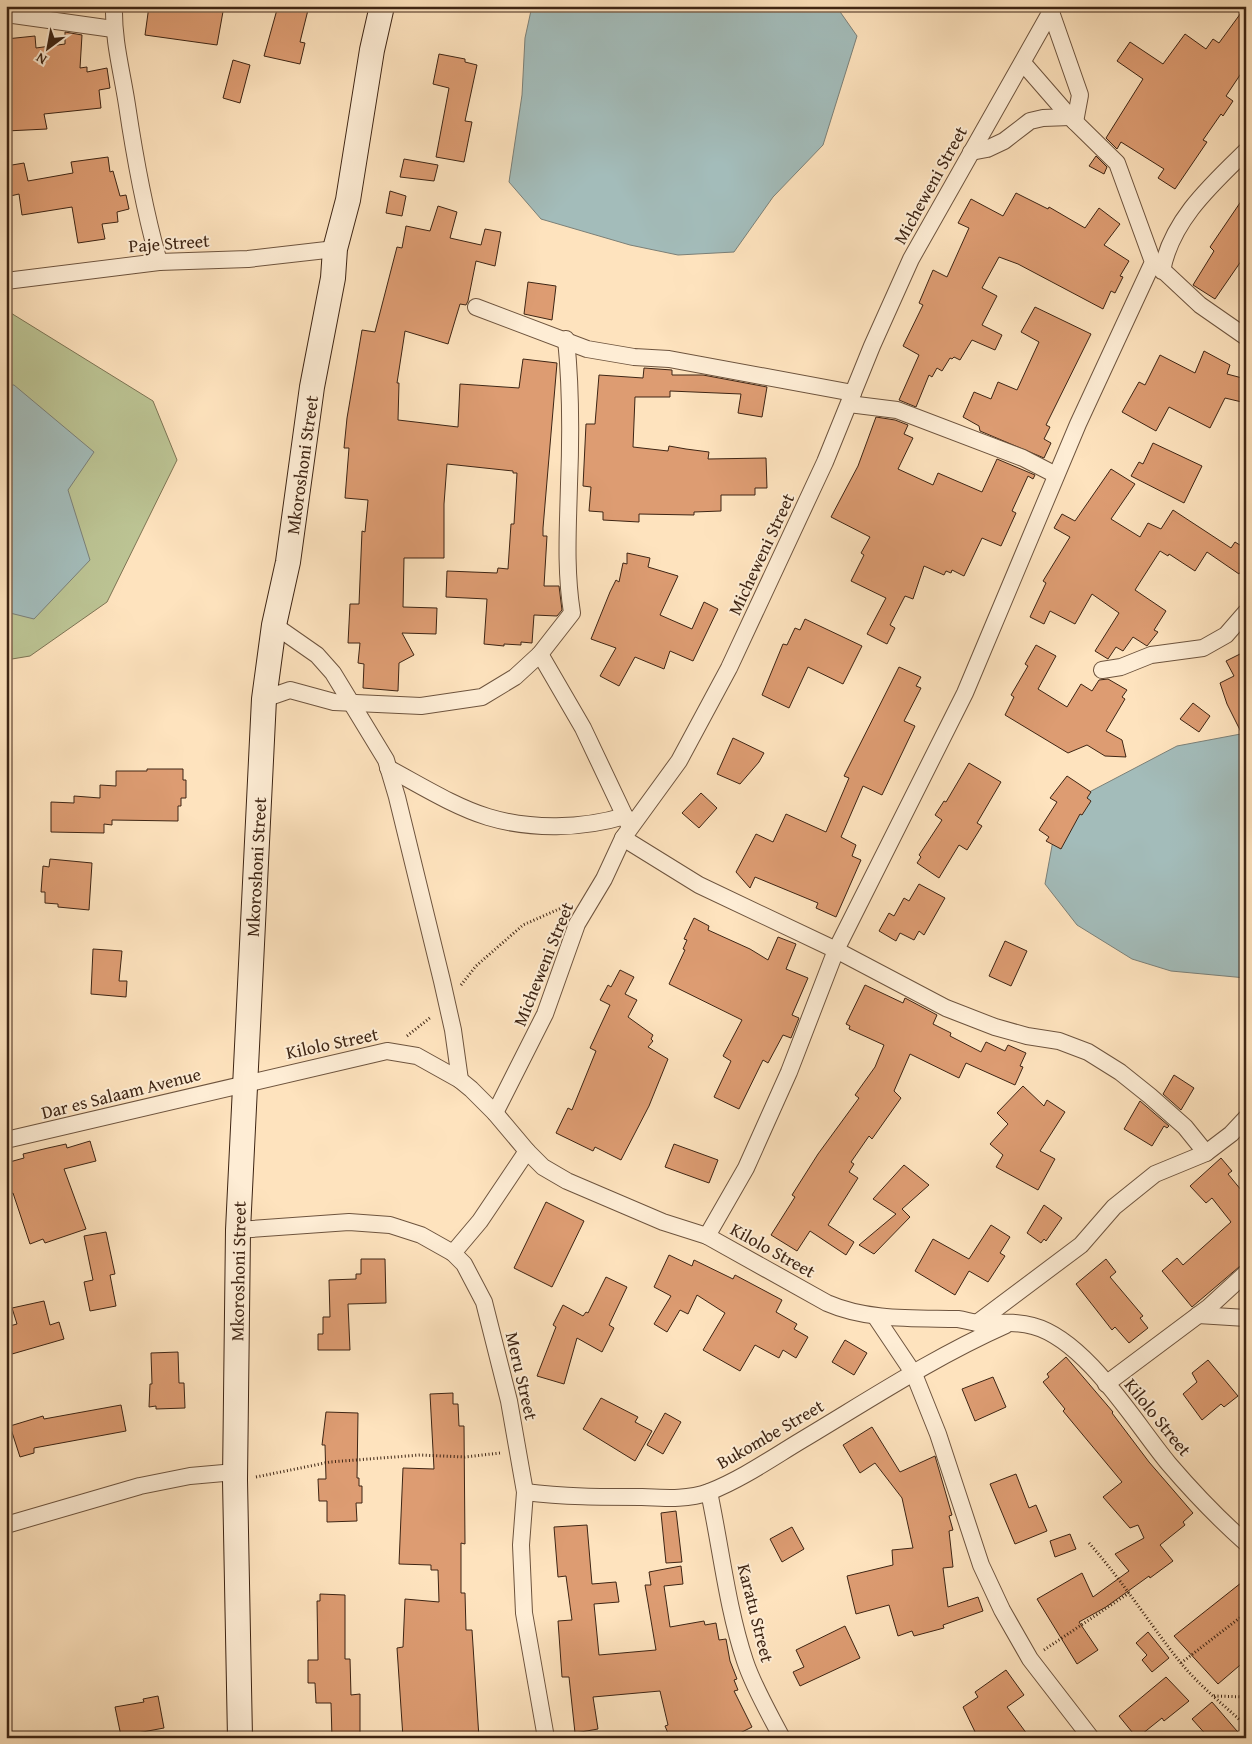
<svg xmlns="http://www.w3.org/2000/svg" width="1252" height="1744" font-family="'Gentium Book Plus',serif">
<rect width="100%" height="100%" fill="#fee3be"/>
<filter id="stains"><feTurbulence type="fractalNoise" baseFrequency=".004" numOctaves="4"/><feColorMatrix values="0 0 0 0 .2 0 0 0 0 .09 0 0 0 0 .02 0 0 0 .5 -.17"/></filter>
<radialGradient id="worn" r=".72"><stop offset=".6" stop-color="#630" stop-opacity="0"/><stop offset="1" stop-color="#630" stop-opacity=".3"/></radialGradient>
<!-- green -->
<path fill="#bcc494" stroke="#7d7454" d="M6 310 153 401 177 460 107 602 30 656 6 660Z"/>
<!-- water -->
<g fill="#a3bcba" stroke="#7b8078">
<path d="M532 6H836L857 36 823 145 773 197 734 252 678 255 630 245 541 219 509 182 522 95 525 38Z"/>
<path d="M6 385H14L94 452 68 490 90 560 34 619 6 612Z"/>
<path d="M1246 733V978L1171 971 1132 959 1077 925 1045 884 1054 835 1076 799 1177 746Z"/>
</g>
<!-- building -->
<g fill="#dd9c72" stroke="#3e2514">
<path d="M149 6 179 9 180 6H224L217 45 145 35Z"/>
<path d="M278 6H309L300 42 305 43 300 64 264 56Z"/>
<path d="M1246 6V66L1226 96 1233 101 1223 116 1221 114 1203 140 1207 142 1175 189 1158 178 1164 169 1121 142 1117 149 1106 138 1143 79 1117 61 1130 42 1163 64 1185 34 1206 49 1213 39 1219 43Z"/>
<path d="M65 32 82 35 80 68 87 67V72L107 68 110 88 99 90 101 108 44 114 47 129 6 131V39L35 36 36 48 65 44Z"/>
<path d="M439 54 465 59V62L477 65 465 121 472 122 464 162 436 157 449 88 433 84Z"/>
<path d="M233 60 250 65 240 103 223 98Z"/>
<path d="M1096 156 1107 167 1104 174 1089 166Z"/>
<path d="M108 157 110 172 113 171 120 196 126 195 129 209 117 212 118 222 102 224 105 239 78 243 72 207 22 215 19 194 6 197V166L24 163 28 181 73 173 71 162Z"/>
<path d="M404 159 438 165 434 181 400 177Z"/>
<path d="M390 191 406 196 402 216 386 213Z"/>
<path d="M1016 193 1048 209 1049 207 1085 228 1099 208 1120 224 1104 245 1129 261 1120 276 1123 277 1115 293 1111 291 1103 309 1018 264 999 257 982 288 997 296 982 325 1002 335 995 350 972 340 960 360 954 357 952 359 950 358 942 371 937 368 932 377 929 375 916 407 899 400 919 355 903 346 923 305 919 303 933 270 947 277 969 228 958 223 971 199 1003 216Z"/>
<path d="M1246 194V254L1215 299 1193 285 1214 251 1210 247Z"/>
<path d="M438 206 457 212 450 238 481 245 485 229 501 232 495 266 476 261 468 301 466 305 460 304 448 344 405 331 397 383H399L398 420 458 427 460 384 519 388 523 359 557 363 543 528V536H547L544 586H559L562 610 557 616 534 615 532 643 521 642V645L504 644V646L484 644 487 599 446 597 447 571 497 573 498 568 508 569 511 524H514L517 473H513V471L447 464 444 504V558H404L403 607 437 608 436 634 402 633 414 655 399 663 398 691 363 688 364 664 358 663 360 643H348L350 604H359L362 531 365 532 368 500 345 498 349 448H344L347 418 362 330 375 332 397 247 402 248 406 226 430 231Z"/>
<path d="M528 282 556 286 552 320 524 314Z"/>
<path d="M1035 307 1091 334 1046 425 1050 427 1044 439 1051 443 1044 458 980 431 979 426 963 417 974 392 991 399 998 382 1017 390 1039 342 1021 332Z"/>
<path d="M1204 351 1230 365 1227 374 1246 379V403L1225 398 1210 428 1169 407 1156 431 1122 412 1139 382 1145 385 1160 355 1195 373Z"/>
<path d="M644 368 672 370V375H703L767 387 762 417 738 413 741 394 670 391V397H635L633 447 668 451 669 446 686 449 709 452 708 459 766 458 767 488H755V495H721V511L694 512V515L639 514V522L603 520V512L589 511 591 487 583 486 586 424H595L599 375 643 378Z"/>
<path d="M876 417 895 420 908 425 904 434 913 438 898 469 933 485 938 473 982 492 997 459 1035 475 1033 479 1028 476 1012 511 1016 513 1001 546 982 538 964 576 952 570 951 573 946 571 944 575 924 566 913 599 905 596 890 625 895 628 887 644 867 634 886 598 851 581 864 555 861 553 870 537 831 517 858 466Z"/>
<path d="M1153 443 1202 466 1184 503 1131 476 1139 462 1143 464Z"/>
<path d="M1111 469 1135 484 1111 519 1140 537 1148 523 1161 529 1173 510 1231 548 1235 542 1246 549V564L1239 574 1207 552 1195 571 1169 554 1168 556 1160 551 1135 590 1166 611 1154 630 1158 632 1147 646 1133 637 1123 651 1116 647 1108 659 1095 651 1119 613 1092 594 1075 624 1050 611 1044 624 1030 617 1046 583 1043 581 1070 537 1054 528 1062 514 1075 521Z"/>
<path d="M627 553 650 558 648 567 678 576 660 615 692 629 704 602 718 609 693 661 670 651 664 669 635 657 619 686 600 676 616 648 591 639 610 592 616 580 619 582 623 563 627 564Z"/>
<path d="M805 619 862 646 843 684 808 667 789 708 762 695 783 644 787 645 795 628 800 630Z"/>
<path d="M1036 645 1056 656 1038 689 1067 707 1081 684 1092 691 1099 680 1108 679 1127 690 1122 697 1125 699 1106 731 1122 740 1126 757 1105 756 1087 745 1068 753 1005 715 1014 697 1011 695 1028 666 1025 664Z"/>
<path d="M1246 651V742L1227 704 1220 683 1234 676 1226 661Z"/>
<path d="M899 667 921 677 916 686 921 688 904 721 915 726 882 795 863 786 841 837 856 845 852 856 861 860 836 917 816 908 818 903 755 877 750 888 736 872 756 834 773 842 786 814 826 832 849 778 844 776Z"/>
<path d="M1193 703 1210 716 1199 732 1180 719Z"/>
<path d="M733 738 764 753 759 762 740 784 717 774Z"/>
<path d="M969 763 1001 782 977 823 982 826 967 850 959 845 939 878 917 863 921 857 919 855 942 820 935 815 944 801 946 802Z"/>
<path d="M147 769H183V780H186V798H181V806H178V821L112 820V825L104 824V833L51 832V802L74 803V796L100 798V785L116 786V771H147Z"/>
<path d="M1067 776 1091 792 1087 798 1091 801 1082 815 1080 814 1061 849 1046 841 1049 837 1039 830 1057 802 1050 798Z"/>
<path d="M701 793 717 808 699 828 682 813Z"/>
<path d="M50 859 92 863 89 910 58 907V904L45 903V892H41L43 866 49 867Z"/>
<path d="M919 884 945 898 924 935 919 931 914 940 900 933 896 941 879 931 889 913 894 916 904 898 909 901Z"/>
<path d="M694 918 709 926 708 930 750 949 768 960 778 937 796 944 786 969 808 978 792 1015 799 1018 791 1038 783 1035 768 1063 763 1060 739 1109 714 1097 731 1061 723 1056 742 1020 669 984 685 950 683 949 687 940 684 939Z"/>
<path d="M1005 941 1027 951 1011 986 989 976Z"/>
<path d="M93 949 122 951 119 981H127L126 997 91 994Z"/>
<path d="M620 970 634 977 625 994 637 1000 628 1017 653 1035 651 1039 653 1041 648 1047 668 1059 649 1106 621 1160 595 1147 593 1151 556 1133 568 1108 572 1110 596 1051 590 1048 610 1005 600 1000 608 985 611 987Z"/>
<path d="M865 985 903 1003 905 998 937 1015 933 1024 951 1033 950 1036 981 1052 986 1042 1005 1051 1008 1045 1026 1053 1020 1066 1023 1067 1015 1085 966 1063 959 1078 910 1054 894 1091 901 1098 872 1139 869 1136 851 1162 854 1164 849 1172 858 1178 828 1225 854 1242 846 1255 810 1231 797 1251 771 1235 795 1197 792 1195 818 1154 859 1098 855 1095 875 1067 884 1045 849 1029 850 1026 846 1024Z"/>
<path d="M1174 1075 1194 1088 1181 1110 1163 1094Z"/>
<path d="M1023 1086 1044 1106 1047 1100 1065 1112 1040 1151 1055 1159 1038 1190 996 1167 1003 1155 990 1144 1008 1124 997 1113Z"/>
<path d="M1140 1101 1169 1126 1167 1128 1164 1126 1152 1146 1124 1129Z"/>
<path d="M90 1141 96 1161 64 1169 86 1229 45 1243 43 1239 30 1244 13 1193 6 1195V1163L24 1158 23 1154 48 1148 66 1144 67 1148Z"/>
<path d="M674 1144 718 1160 709 1183 665 1167Z"/>
<path d="M1221 1158 1232 1171 1228 1174 1246 1196V1261L1192 1307 1162 1271 1177 1258 1183 1265 1231 1222 1212 1198 1206 1203 1190 1186Z"/>
<path d="M904 1165 929 1185 902 1209 910 1217 874 1254 859 1245 896 1214 873 1199Z"/>
<path d="M546 1202 584 1221 552 1287 514 1268Z"/>
<path d="M1044 1205 1062 1218 1046 1241 1044 1239 1041 1243 1027 1233Z"/>
<path d="M991 1225 1010 1237 1000 1253 1005 1256 988 1282 969 1271 955 1295 915 1271 933 1239 969 1259Z"/>
<path d="M106 1232 115 1274 110 1275 116 1306 90 1311 84 1282 93 1280 84 1236Z"/>
<path d="M669 1255 692 1266 694 1260 733 1279 735 1275 782 1300 776 1312 797 1324 794 1329 808 1337 796 1358 783 1350 779 1358 755 1345 740 1371 703 1350 725 1313 697 1295 688 1314 680 1310 667 1332 654 1324 671 1296 654 1287Z"/>
<path d="M361 1259H385L386 1303 348 1304 350 1350H318V1334H323V1317H330L329 1280 356 1279V1274H361Z"/>
<path d="M1106 1259 1116 1272 1110 1277 1143 1316 1140 1318 1148 1328 1129 1343 1115 1327 1112 1330 1076 1284Z"/>
<path d="M606 1277 627 1287 609 1325 614 1328 602 1352 577 1338 564 1384 537 1376 556 1327 553 1325 563 1305 583 1316 586 1312 588 1313Z"/>
<path d="M44 1301 50 1325 59 1322 64 1339 12 1354 6 1332V1327L17 1324 12 1308Z"/>
<path d="M845 1340 867 1353 854 1375 832 1362Z"/>
<path d="M178 1352 179 1383H184L185 1408 156 1409V1406L149 1407 150 1384H152L151 1353Z"/>
<path d="M1066 1357 1113 1412 1112 1413 1149 1462 1193 1513 1183 1522 1185 1525 1160 1545 1173 1561 1150 1578 1149 1576 1106 1607 1079 1622 1098 1650 1077 1664 1037 1599 1082 1573 1093 1597 1129 1571 1115 1554 1144 1538 1138 1525 1130 1528 1103 1497 1122 1482 1063 1411 1065 1409 1043 1382 1049 1377 1047 1374Z"/>
<path d="M1208 1360 1238 1396 1224 1407 1221 1404 1202 1420 1183 1394 1197 1382 1192 1373Z"/>
<path d="M993 1377 1006 1407 975 1421 962 1389Z"/>
<path d="M453 1393V1404H458L459 1426H464L465 1544 461 1543V1593H465L466 1630H472L479 1738H403L397 1648 403 1647 405 1599 439 1602 438 1570H431V1565L399 1564 403 1468 434 1469 430 1394Z"/>
<path d="M601 1398 638 1417 635 1422 652 1431 635 1461 583 1429Z"/>
<path d="M121 1405 126 1431 34 1448V1453L20 1457 10 1426 43 1416 44 1419Z"/>
<path d="M326 1412 358 1413 357 1478H359V1486H362V1503H356L357 1521 327 1522V1501H319L318 1479H326L325 1445H322Z"/>
<path d="M665 1413 681 1422 663 1454 647 1445Z"/>
<path d="M872 1427 900 1472 935 1456 952 1515 949 1516 953 1530 949 1531 953 1567 943 1568 948 1607 978 1597 983 1611 943 1625 944 1628 914 1636 912 1631 898 1636 889 1605 856 1614 847 1576 893 1565 892 1550 913 1548 902 1498 875 1463 860 1473 843 1445Z"/>
<path d="M1016 1474 1029 1508 1036 1505 1047 1531 1015 1544 990 1484Z"/>
<path d="M676 1511 682 1562 666 1563 661 1513Z"/>
<path d="M587 1525 592 1584 616 1582 619 1602 594 1604 599 1655 656 1650 645 1585H651L649 1572 681 1566 683 1584 664 1586 670 1627 704 1621 705 1625 716 1623 719 1640 726 1639 730 1661 737 1679 734 1680 738 1690 734 1691 752 1727 730 1738H670L665 1726 668 1725 660 1691 593 1697 598 1729 575 1733 569 1677H562L558 1621 572 1620 566 1576 558 1577 554 1527Z"/>
<path d="M792 1527 804 1549 782 1562 770 1539Z"/>
<path d="M1070 1534 1076 1549 1055 1557 1050 1541Z"/>
<path d="M1246 1579V1660L1218 1684 1174 1636Z"/>
<path d="M320 1594 345 1595V1659H350L351 1695 360 1694V1738H332L331 1703H316L315 1683H308V1660H318L317 1601H320Z"/>
<path d="M845 1626 860 1658 800 1686 793 1672 804 1667 796 1650Z"/>
<path d="M1148 1632 1169 1658 1152 1672 1142 1660 1147 1655 1136 1643Z"/>
<path d="M1006 1670 1024 1695 1007 1707 1030 1738H978L963 1707 978 1697 975 1692Z"/>
<path d="M1166 1677 1189 1701 1164 1721 1162 1718 1137 1738 1119 1716Z"/>
<path d="M158 1696 164 1728 121 1736 115 1707 144 1702 143 1699Z"/>
<path d="M1212 1702 1243 1738H1209L1192 1719Z"/>
</g>
<g fill="none" stroke-linecap="round" stroke-linejoin="round">
<!-- street casing -->
<g stroke="#6e543e" stroke-width="18">
<g id="street">
<path d="M114 6C113 40 122 72 127 105 135 159 144 209 159 262"/>
<path d="M1051 12 1080 95 1075 122"/>
<path d="M6 14 113 29"/>
<path d="M971 152 987 149 1004 141 1030 121 1043 118 1070 117"/>
<path d="M1155 263 1200 305 1246 337"/>
<path d="M1162 271C1171 221 1211 185 1246 151"/>
<path d="M6 281 159 262 248 259 335 249"/>
<path d="M476 307 587 349 634 357 669 359 853 393"/>
<path d="M849 404 897 410 1023 458 1056 475"/>
<path d="M274 625 317 655 333 673 386 760 397 797 442 981 453 1030 460 1080"/>
<path d="M540 654 583 728 629 825"/>
<path d="M1102 670 1121 667 1151 655 1203 648 1226 635 1246 612"/>
<path d="M264 699 290 690 334 702 421 706 482 697 515 677 540 654 572 613C565 569 568 527 569 484 571 435 571 387 566 339"/>
<path d="M388 768C420 785 453 806 488 817 531 830 582 829 625 816"/>
<path d="M623 838 699 885 836 950 946 1008 995 1027 1027 1036 1059 1041 1088 1052 1120 1072 1150 1096 1185 1127 1206 1153"/>
<path d="M495 1113 545 1014 577 924 604 879 623 838 679 761 729 668 825 462 872 346 911 259 1054 6"/>
<path d="M6 1140 387 1051 417 1056 460 1080 471 1089 495 1113 527 1151 543 1167 567 1181 663 1222 707 1236 827 1303C868 1321 915 1318 958 1319 966 1320 973 1323 980 1323 998 1323 1016 1321 1033 1326 1086 1340 1135 1423 1169 1464 1193 1492 1219 1519 1246 1543"/>
<path d="M238 1230 349 1222 390 1225 421 1235 453 1253 464 1264 484 1302 509 1401 525 1492 521 1545 524 1613 546 1738"/>
<path d="M707 1236 746 1168 789 1072 836 950 965 693 1078 424 1153 262 1117 163 1070 117 1023 63"/>
<path d="M453 1253 480 1221 527 1151"/>
<path d="M1198 1315 1246 1318"/>
<path d="M875 1316 914 1374 938 1434 981 1565 1002 1610 1030 1659 1091 1738"/>
<path d="M977 1323 1081 1245 1114 1207 1155 1174 1206 1153 1231 1134 1246 1118"/>
<path d="M1106 1384 1209 1307 1246 1273"/>
<path d="M525 1492C564 1497 602 1497 642 1497 664 1498 688 1500 709 1492 742 1479 772 1458 802 1440 869 1400 934 1357 1006 1325"/>
<path d="M709 1492C721 1548 727 1607 745 1661 754 1688 769 1713 782 1738"/>
<path d="M6 1525 140 1486 190 1476 235 1472"/>
</g>
</g>
<!-- secondary casing -->
<g stroke="#3e2514" stroke-width="26">
<path id="secondary" d="M240 1738 235 1480 238 1230 264 699 274 625 288 562 312 387 333 278 335 249 348 200 372 50 382 6"/>
</g>
<!-- path -->
<g stroke="#3e2514" stroke-width="3" stroke-dasharray="1 2.5" stroke-linecap="butt">
<path d="M461 985 476 966 523 925 566 906"/>
<path d="M407 1036 431 1017"/>
<path d="M256 1477 330 1462 420 1455 465 1457 500 1453"/>
<path d="M1089 1543C1122 1580 1149 1623 1180 1662 1198 1684 1220 1702 1241 1721"/>
<path d="M1044 1650 1129 1593"/>
<path d="M1181 1663 1246 1613"/>
<path d="M1214 1696 1246 1697"/>
<path d="M1246 1710 1242 1714 1241 1721 1246 1728"/>
</g>
<!-- street -->
<use href="#street" stroke="#feedd5" stroke-width="16"/>
<!-- secondary -->
<use href="#secondary" stroke="#feedd5" stroke-width="24"/>
</g>
<g text-anchor="middle" dominant-baseline="central" stroke-width="4" stroke-linejoin="round" paint-order="stroke">
<!-- street labels -->
<g font-size="18" fill="#3e2514" stroke="#feedd5">
<text transform="translate(930 185) rotate(-61)">Micheweni Street</text>
<text transform="translate(169 243) rotate(-4)">Paje Street</text>
<text transform="translate(302 465) rotate(-82)">Mkoroshoni Street</text>
<text transform="translate(761 554) rotate(-65)">Micheweni Street</text>
<text transform="translate(256 867) rotate(-87)">Mkoroshoni Street</text>
<text transform="translate(543 964) rotate(-68)">Micheweni Street</text>
<text transform="translate(332 1043) rotate(-12)">Kilolo Street</text>
<text transform="translate(121 1093) rotate(-14)">Dar es Salaam Avenue</text>
<text transform="translate(773 1250) rotate(29)">Kilolo Street</text>
<text transform="translate(238 1271) rotate(-89)">Mkoroshoni Street</text>
<text transform="translate(522 1376) rotate(77)">Meru Street</text>
<text transform="translate(1158 1417) rotate(51)">Kilolo Street</text>
<text transform="translate(770 1434) rotate(-30)">Bukombe Street</text>
<text transform="translate(756 1613) rotate(76)">Karatu Street</text>
</g>
</g>
<!-- margin -->
<rect width="1252" height="1744" fill="none" stroke="#fee3be" stroke-width="25"/>
<rect x="8" y="8" width="1237" height="1729" fill="none" stroke="#3e2514" stroke-width="2.5"/>
<rect x="12" y="12" width="1227" height="1719" fill="none" stroke="#3e2514"/>
<!-- north arrow -->
<g transform="translate(48 48) rotate(212)" stroke="#feedd5" stroke-width="4" paint-order="stroke">
<path d="M0-4L9 19L0 12L-9 19Z" fill="#3e2514"/>
<text y="-8" font-size="14" font-weight="bold" text-anchor="middle" fill="#3e2514">N</text>
</g>
<rect width="100%" height="100%" filter="url(#stains)"/>
<rect width="100%" height="100%" fill="url(#worn)"/>
</svg>
